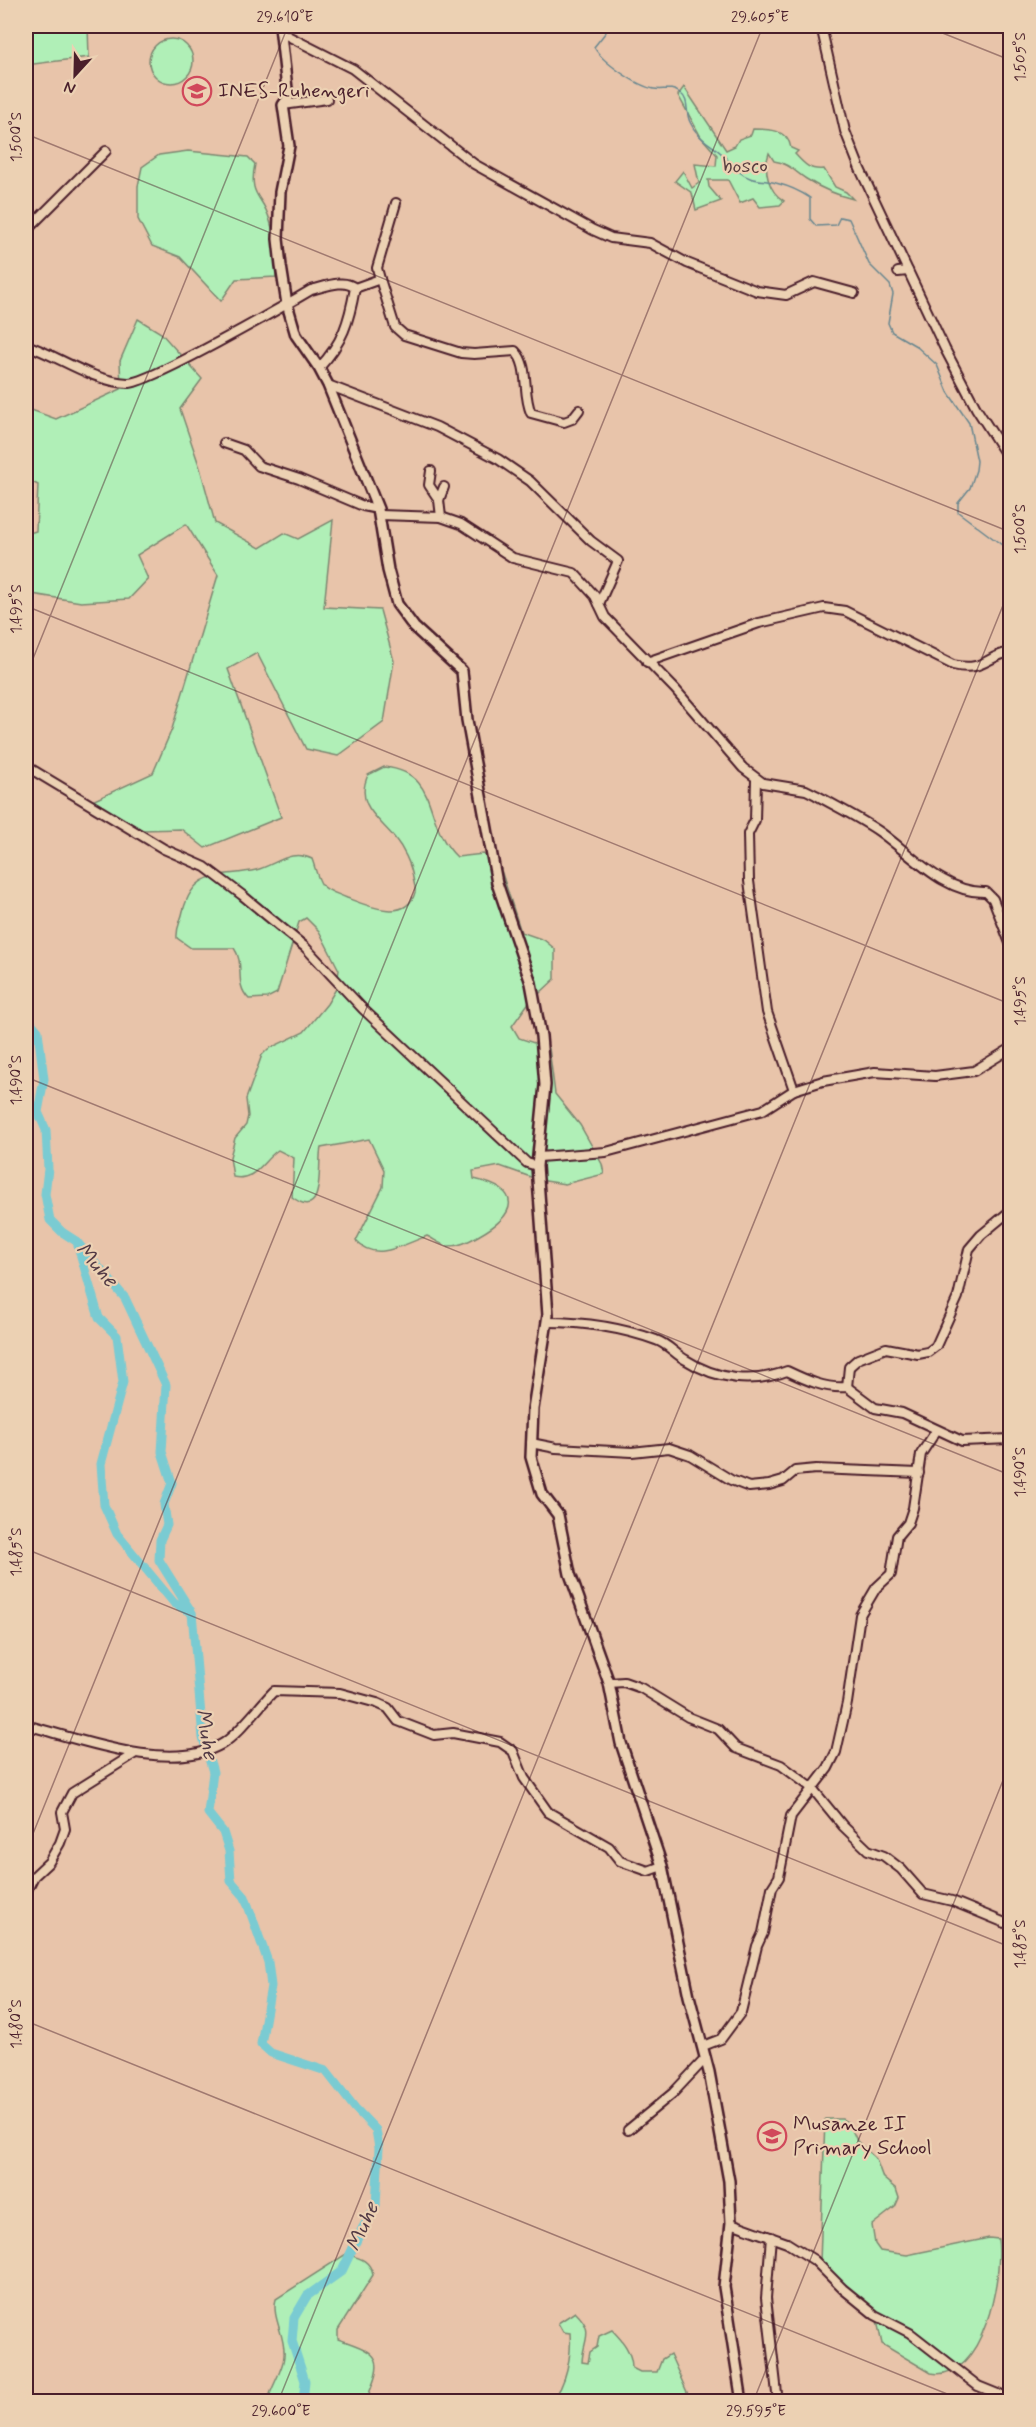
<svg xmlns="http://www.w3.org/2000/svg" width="1036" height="2427" font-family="Mynerve,sans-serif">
<rect width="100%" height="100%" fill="#e8c4aa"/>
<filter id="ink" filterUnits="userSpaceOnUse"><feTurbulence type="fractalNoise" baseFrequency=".0167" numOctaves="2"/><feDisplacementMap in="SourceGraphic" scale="12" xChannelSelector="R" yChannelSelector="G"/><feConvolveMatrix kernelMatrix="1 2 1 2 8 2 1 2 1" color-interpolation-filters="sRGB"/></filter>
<g filter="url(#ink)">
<!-- green -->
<g fill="#b0efb7" stroke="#7d8771" stroke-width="1.5">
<path d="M26 26H88L89 57 26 65Z"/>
<circle cx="171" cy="61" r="22"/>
<path d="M684 87 726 150 735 146 739 139 751 135 753 129C769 129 788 129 791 148L798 151 795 154C804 164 810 171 824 169L835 187 846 192 853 199C837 195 822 189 808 180 796 173 789 163 774 161L769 153C763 170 768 191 784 201L780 205 760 207 753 198 740 203 728 180H708L709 187 721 201 696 210 692 193 675 181 683 171 692 188 699 183 695 164 716 166 717 155 701 137 678 95Z"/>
<path d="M188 151 248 157 255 164C248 198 263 194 270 221 276 239 276 258 276 277L236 279 221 301 180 257 152 246 138 219V186L142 167 159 155Z"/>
<path d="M138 319 161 333 202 379 180 409 200 468 215 523 260 548 284 533 298 539 333 520 324 607 380 610 394 661 384 722 338 756 306 749 257 653 228 669 281 817 205 848 181 829 142 830 88 803 153 773 172 729 218 575 186 524 137 555 148 579 129 599 81 602 26 593V534L36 531 38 485 26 479V408L56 419 121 389 120 361Z"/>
<path d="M384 767C442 773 421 823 457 857L483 854 499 864 521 932 544 940 555 949V979L527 1005 512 1026 519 1038 549 1048 555 1094 580 1125 602 1164 604 1174 565 1184 539 1180 500 1166 473 1171 474 1179C523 1190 518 1214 478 1236 469 1241 458 1247 448 1246 440 1245 434 1239 427 1236 404 1244 376 1263 356 1241L383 1187 384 1170 369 1139 321 1148C317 1161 327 1224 292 1197L294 1158 278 1150C262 1161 255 1182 233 1177L230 1157 235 1138 246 1125 248 1116 246 1099 262 1055 268 1049 304 1032 327 1004 336 989 339 970 319 931 306 918 299 922 277 993 267 998 249 999C233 983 246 965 234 948H191L177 938C176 926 181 922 183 911 195 867 221 878 256 870 276 865 291 848 312 859 315 867 317 878 322 885 328 892 339 894 347 898 365 905 407 924 415 892 416 888 414 883 413 878 411 864 403 848 394 837 377 817 355 804 368 775Z"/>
<path d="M825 2119H842L849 2123 857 2141 876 2159 883 2178 896 2189 899 2198 895 2207 872 2225 875 2244 880 2251 907 2255 989 2238 998 2239C1003 2275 984 2383 931 2373L882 2344 876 2316 820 2263Z"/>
<path d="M346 2254C360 2258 370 2260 373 2275L338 2330V2339C383 2354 384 2358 366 2401H268C271 2386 283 2371 284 2356 286 2336 271 2317 276 2299Z"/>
<path d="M575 2312C596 2332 583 2339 582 2362L588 2363 590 2352 597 2347 599 2336 612 2330C623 2341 632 2352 632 2368L640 2372H657L662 2359 670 2354 691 2401H552C566 2385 572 2355 570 2333L563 2332 558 2323Z"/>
</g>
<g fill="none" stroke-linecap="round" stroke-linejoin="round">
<!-- stream -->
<path stroke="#67868f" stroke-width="1.5" d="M604 26 606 32 594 47C602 62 637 86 654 89 663 91 670 86 680 93 690 100 685 112 690 122 697 138 710 143 722 154 728 159 732 166 738 171 751 182 762 179 776 183 788 186 800 191 810 198V219L816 226 836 225 840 217 849 219 869 264 890 285 893 294 888 323 892 332 916 346 937 365 948 392 969 423 977 461 976 470 970 488 958 503V512L1010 551"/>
<!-- river -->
<g stroke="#7acbd2" stroke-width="9">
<path d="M26 1017 38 1031 44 1079 38 1112 46 1130 48 1169 45 1194 50 1220 62 1232 76 1241 125 1298 166 1385 162 1452 172 1483 164 1504 167 1525 160 1540 159 1560 192 1613 203 1738 213 1772 208 1813 223 1832 229 1851 231 1881 245 1897 268 1962 271 1986 261 2044 271 2053 326 2071 355 2108 376 2130 379 2148 376 2206 363 2227 342 2271 307 2296 294 2318 292 2341 305 2381 303 2402"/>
<path d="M78 1246 99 1318 117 1336 123 1382 101 1464 104 1505 117 1534 174 1603 192 1613"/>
</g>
<!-- minor casing -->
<g stroke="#4a1f2b" stroke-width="12">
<g id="minor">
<path d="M821 26 845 131 860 169 945 349 976 408 1010 461"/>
<path d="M280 32 353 69 474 164 593 230 611 238 650 243 687 263 757 291 786 295 814 282 854 293"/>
<path d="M283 105 327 99"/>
<path d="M26 231 106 151"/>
<path d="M898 272 908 271"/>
<path d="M380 279 395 327 404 335 461 353 474 354 515 351C530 366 522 393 531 413L564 422 572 419 579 410"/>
<path d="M26 345C59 356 91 381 128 383 148 384 284 306 311 290 324 287 344 278 355 288"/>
<path d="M319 368C343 342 349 322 355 288L380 279 377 268 396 203"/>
<path d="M328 385 437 427 498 459 530 481 591 541 618 561 599 604"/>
<path d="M224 443 244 450 259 466 299 479 363 506 378 509"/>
<path d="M431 471 429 485 439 500"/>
<path d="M380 515 441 517 461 524 513 558 574 573 595 596 605 617 675 689 743 768 763 783 806 790 816 795C837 807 860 818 880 832 911 854 945 894 986 892L993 899 1010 943"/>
<path d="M441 517 439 500 444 487"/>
<path d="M647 662 759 623 824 608 845 611 953 665C983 672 985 657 1010 652"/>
<path d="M26 766 164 849 205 867 242 895 305 947 363 1009 527 1163 537 1166"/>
<path d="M756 780 755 820 748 834 749 881 767 1012 794 1090"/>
<path d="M539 1157 606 1152 763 1110 794 1090 823 1081 875 1072 935 1076 974 1071 1010 1049"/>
<path d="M547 1322C585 1322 620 1327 656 1340 668 1344 675 1354 686 1360 717 1380 753 1384 787 1371 806 1380 825 1389 847 1387L875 1408 902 1413 962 1441 1010 1439"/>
<path d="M847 1387 849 1367 858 1359 886 1348 918 1354 928 1352 936 1346 958 1297 969 1249 981 1235 1010 1211"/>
<path d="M531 1443 556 1448 632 1452 669 1448 690 1455 731 1480 749 1487 769 1485 783 1481 795 1471 816 1469 919 1473"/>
<path d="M609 1683 624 1682 641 1688 688 1717 718 1729 736 1748 781 1765 812 1788 843 1826 868 1850 884 1856 901 1869 923 1894 952 1901 1010 1925"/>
<path d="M26 1725C79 1739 171 1774 222 1744 239 1734 259 1706 274 1691L340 1693 377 1703 388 1708 398 1721 434 1735 453 1733 500 1742 513 1751 524 1778 548 1812 609 1847 620 1861 648 1871 662 1866"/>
<path d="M26 1892 34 1876 49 1862 60 1843 65 1829 62 1812 72 1793 134 1754"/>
<path d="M703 2046 721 2039 741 2012 757 1946 763 1933 772 1888 779 1877 791 1816 828 1768 836 1752 847 1703 860 1615 876 1588 891 1574 897 1536 908 1523 913 1508 921 1454 936 1431"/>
<path d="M628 2130 673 2093 706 2058"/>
<path d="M731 2223 787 2243 814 2260 843 2289 875 2315 910 2333 978 2386 1010 2399"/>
<path d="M771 2237 766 2298 778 2402"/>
</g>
</g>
<!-- major casing -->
<g stroke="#4a1f2b" stroke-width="14">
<path id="major" d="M280 26 288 98 283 105 289 146 280 192 278 239 281 266 287 304 296 335 319 368 328 385 378 509 388 570 397 604 414 627 462 671 467 720 497 883 531 983 541 1036 545 1085 537 1166 548 1315 533 1409 531 1457 542 1494 558 1515 570 1574 609 1683 621 1743 662 1866 689 1996 709 2072 729 2181 731 2223 724 2287 742 2402"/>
</g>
<!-- minor -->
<use href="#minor" stroke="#ecd1b3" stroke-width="8"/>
<!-- major -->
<use href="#major" stroke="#ecd1b3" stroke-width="9"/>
</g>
</g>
<!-- ticks -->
<path fill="none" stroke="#4a1f2b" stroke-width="1.5" stroke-opacity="0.45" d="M925 26 1010 60M26 134 1010 532M26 606 1010 1004M26 676 288 26M26 1077 1010 1475M26 1549 1010 1947M26 1851 763 26M26 2021 967 2402M278 2402 1010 588M753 2402 1010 1763"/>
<!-- icons -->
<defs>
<g id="university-ring" transform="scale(1.5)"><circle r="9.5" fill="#ecd1b3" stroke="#d1495b" stroke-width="1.5"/><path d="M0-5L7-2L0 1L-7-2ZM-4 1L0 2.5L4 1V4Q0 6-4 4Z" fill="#d1495b"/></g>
<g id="school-ring" transform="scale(1.5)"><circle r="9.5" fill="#ecd1b3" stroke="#d1495b" stroke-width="1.5"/><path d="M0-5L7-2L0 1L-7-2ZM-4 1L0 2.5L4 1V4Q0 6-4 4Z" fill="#d1495b"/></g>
</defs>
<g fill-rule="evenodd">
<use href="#university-ring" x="197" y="91"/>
<use href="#school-ring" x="772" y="2136"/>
</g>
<g text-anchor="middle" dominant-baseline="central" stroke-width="4.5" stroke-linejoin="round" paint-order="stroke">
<!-- poi labels -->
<g font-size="21" fill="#4a1f2b" stroke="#ecd1b3" text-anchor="start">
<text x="218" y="91">INES-Ruhengeri</text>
<text x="793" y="2124">Musanze II<tspan x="793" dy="24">Primary School</tspan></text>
</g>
<!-- park labels -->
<g font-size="21" fill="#593e40" stroke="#ecd1b3">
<text x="745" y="166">bosco</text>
</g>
<!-- water labels -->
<g font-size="22" font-style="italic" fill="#513944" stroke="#ecd1b3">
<text transform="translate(96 1265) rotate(49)">Muhe</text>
<text transform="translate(206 1734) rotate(80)">Muhe</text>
<text transform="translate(363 2227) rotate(-66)">Muhe</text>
</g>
</g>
<!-- margin -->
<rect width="1036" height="2427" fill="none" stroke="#ecd1b3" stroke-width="66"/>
<!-- north arrow -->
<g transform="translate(75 75) rotate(202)" stroke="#ecd1b3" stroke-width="4.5" paint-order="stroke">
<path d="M0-4.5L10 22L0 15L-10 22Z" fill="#4a1f2b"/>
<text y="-9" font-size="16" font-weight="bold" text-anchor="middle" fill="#4a1f2b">N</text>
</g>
<rect x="33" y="33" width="970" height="2361" fill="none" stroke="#4a1f2b" stroke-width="2"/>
<g font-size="15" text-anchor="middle" fill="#4a1f2b">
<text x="285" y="22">29.610°E</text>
<text x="760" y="22">29.605°E</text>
<text transform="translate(1020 57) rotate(-90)" y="5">1.505°S</text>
<text transform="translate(16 137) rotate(-90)" y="5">1.500°S</text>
<text transform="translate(1020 529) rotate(-90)" y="5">1.500°S</text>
<text transform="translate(16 609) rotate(-90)" y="5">1.495°S</text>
<text transform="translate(1020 1001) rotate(-90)" y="5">1.495°S</text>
<text transform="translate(16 1080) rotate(-90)" y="5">1.490°S</text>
<text transform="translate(1020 1472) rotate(-90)" y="5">1.490°S</text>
<text transform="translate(16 1552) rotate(-90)" y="5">1.485°S</text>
<text transform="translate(1020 1944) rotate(-90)" y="5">1.485°S</text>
<text transform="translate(16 2024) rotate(-90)" y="5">1.480°S</text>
<text x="281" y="2416">29.600°E</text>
<text x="756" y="2416">29.595°E</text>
</g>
</svg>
